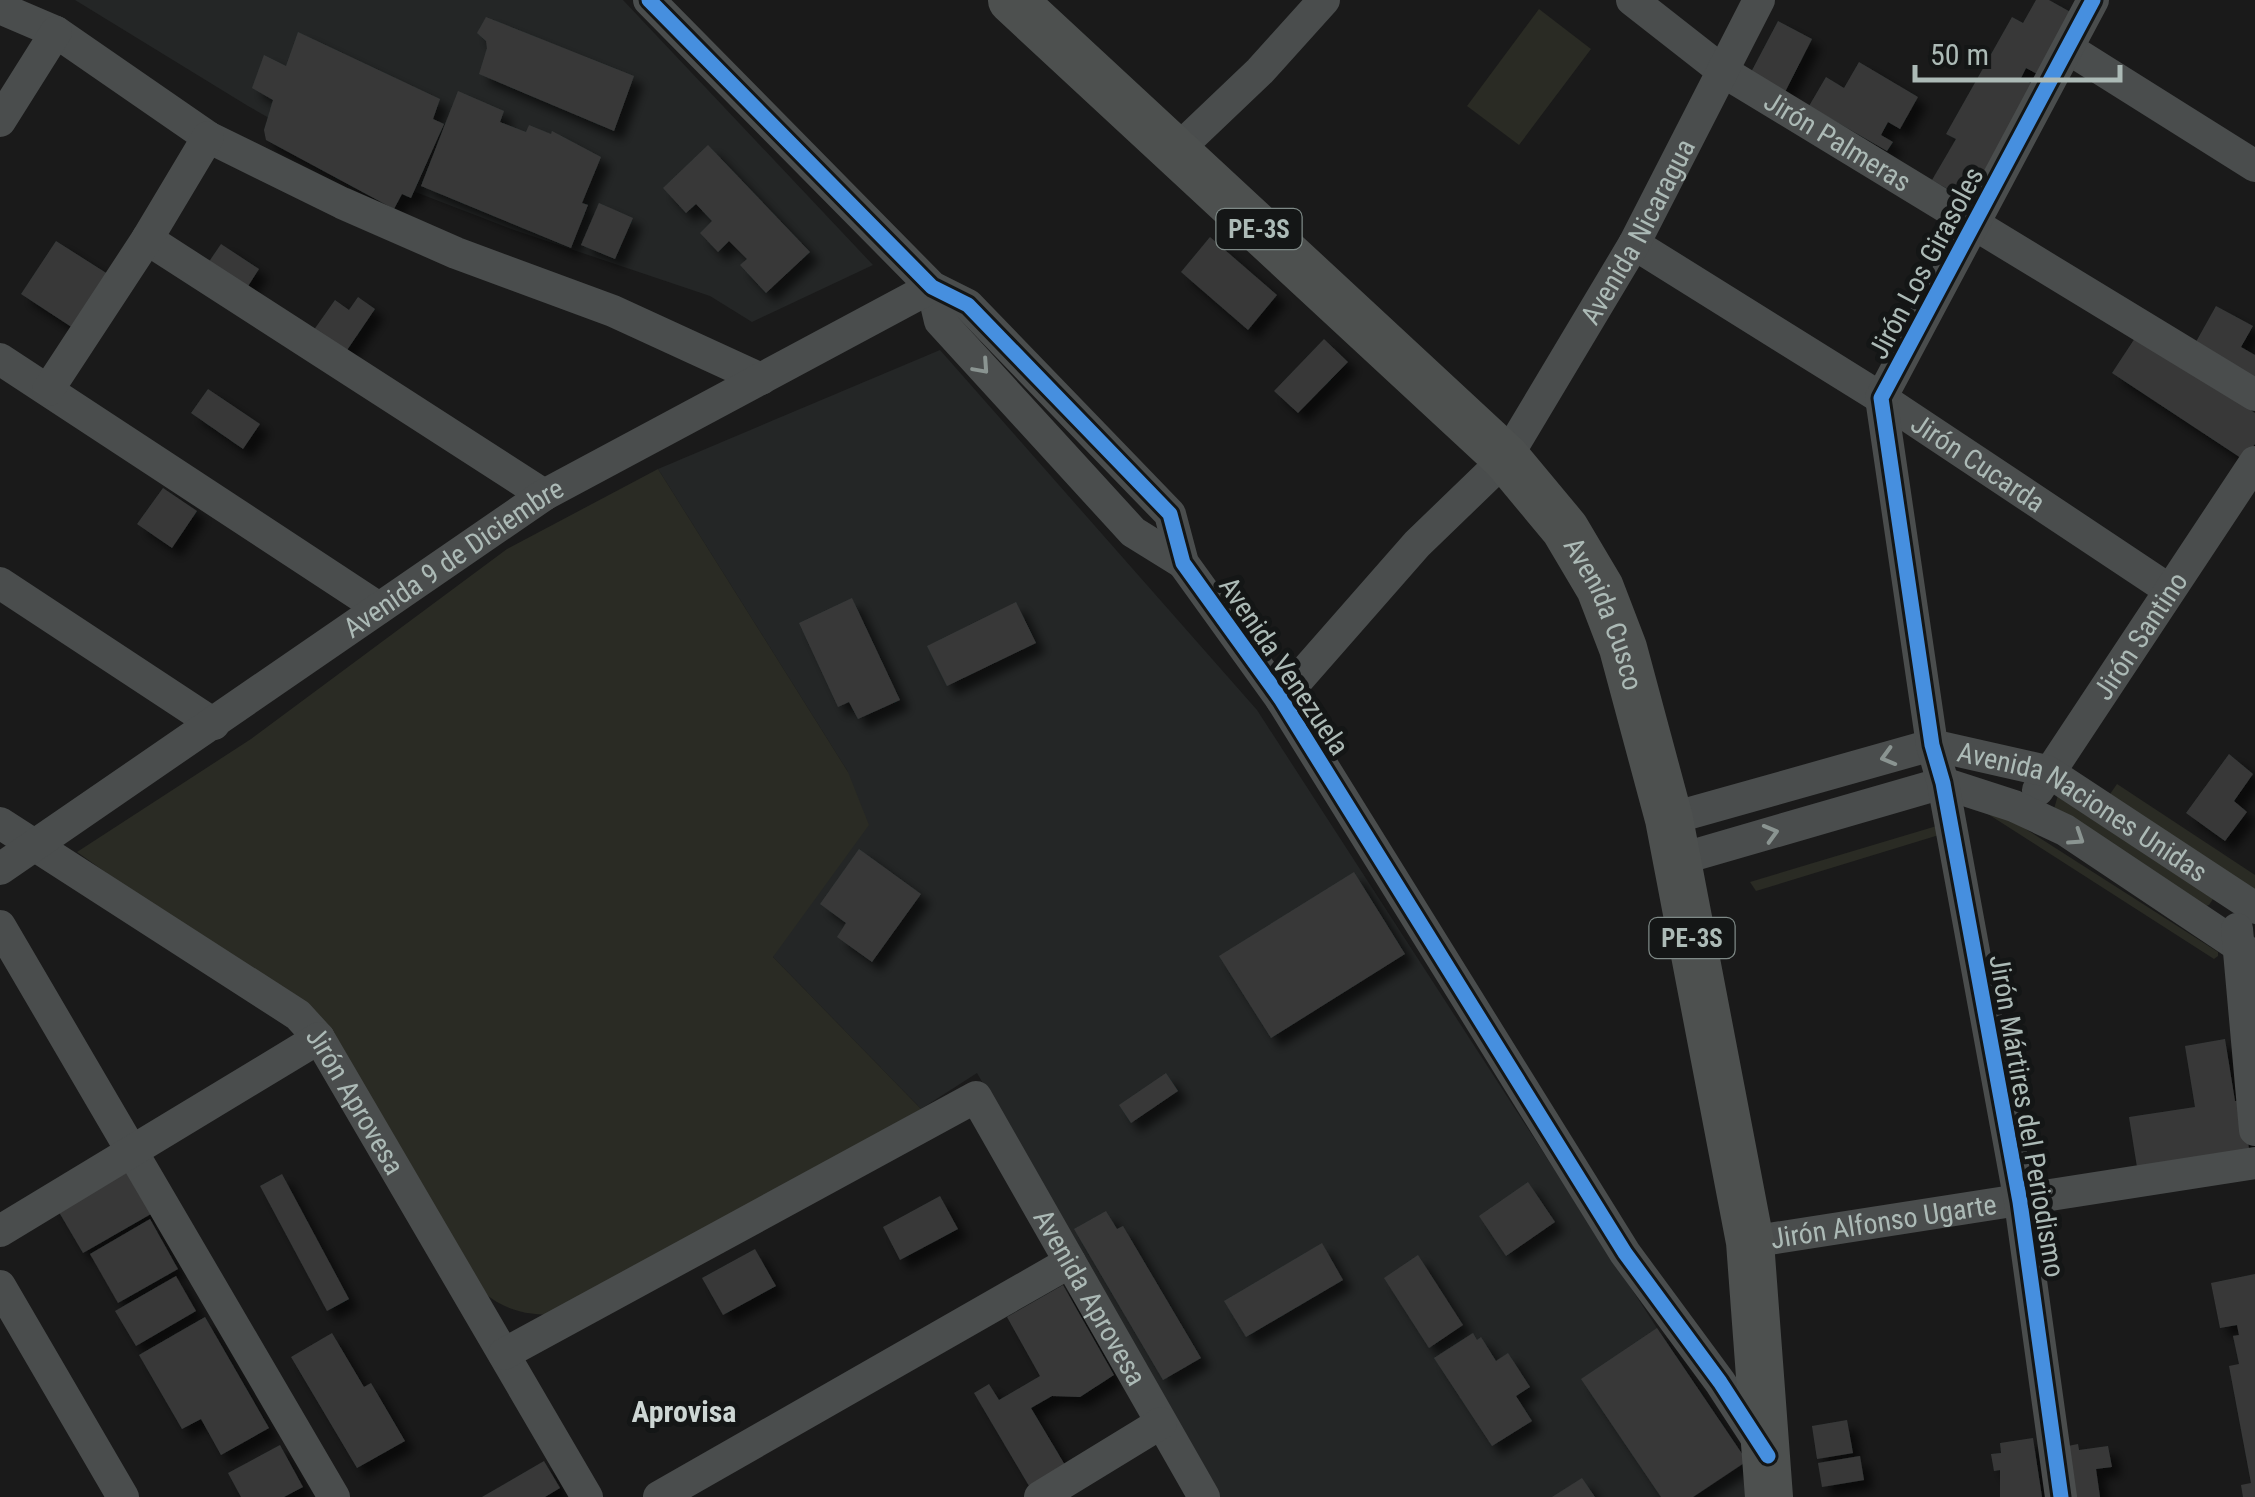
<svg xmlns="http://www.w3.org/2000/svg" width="2255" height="1497" font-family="'Roboto Condensed',sans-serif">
<defs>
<filter id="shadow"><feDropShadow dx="9" dy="9" stdDeviation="5" flood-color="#0009"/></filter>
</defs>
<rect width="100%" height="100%" fill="#1a1a1a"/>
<!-- built -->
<g fill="#242626">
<path d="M75 0H623L873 265 752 322 710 296 514 230 366 173 248 106Z"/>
<path d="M940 350 1257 710 1754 1478 1757 1497H1219L977 1073 921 1109 773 957 848 772 658 469Z"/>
</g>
<!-- green -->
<g fill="#2a2b24">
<path d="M1539 9 1591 49 1519 145 1467 106Z"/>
<path d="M658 469 848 772 869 825 773 957 921 1109 559 1315C528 1315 507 1312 483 1292L330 1032 77 852 251 739 507 549Z"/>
<path d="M2117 784 2255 875V894L2108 797Z"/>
<path d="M2058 795 2215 896 2209 905 2203 907 2054 809Z"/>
<path d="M1985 803 2218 952V956L2214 959 1980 809Z"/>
<path d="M1950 822 1952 831 1756 891 1750 882Z"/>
</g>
<!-- building -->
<g fill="#373939" filter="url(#shadow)">
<path d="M2036 0H2049L2074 14 2039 75 2026 68 2021 78 2034 85 1969 201 1932 180 1956 139 1946 134 2012 17 2023 23Z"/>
<path d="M486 17 634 76 614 131 479 74 487 48 486 41 477 33Z"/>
<path d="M1778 21 1812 39 1784 94 1749 76Z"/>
<path d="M298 32 440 99 433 119 444 124 411 198 402 194 394 209 266 140 264 130 273 100 252 88 264 55 286 66Z"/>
<path d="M1859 62 1918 97 1900 129 1888 122 1881 135 1893 142 1887 151 1809 106 1826 77 1844 88Z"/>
<path d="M458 91 504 111 500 122 526 132 529 125 551 134 552 131 601 157 582 203 588 205 571 248 421 186Z"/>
<path d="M708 145 810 252 766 293 740 265 747 259 729 241 718 252 700 233 712 221 696 204 686 213 663 188Z"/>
<path d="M599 203 633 218 615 259 581 245Z"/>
<path d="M1210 237 1277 295 1248 330 1181 272Z"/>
<path d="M56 241 111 276 76 330 21 294Z"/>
<path d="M221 244 259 269 243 294 204 269Z"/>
<path d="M358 297 375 309 343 356 311 334 335 300 349 310Z"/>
<path d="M2216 306 2253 326 2241 347 2255 355V377L2192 349Z"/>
<path d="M2137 335 2255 413V444L2244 460 2112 373Z"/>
<path d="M1324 339 1348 362 1298 413 1274 391Z"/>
<path d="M208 389 260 424 243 449 191 413Z"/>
<path d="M163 488 197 511 172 548 137 524Z"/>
<path d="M852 598 900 700 858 719 849 702 838 707 799 623Z"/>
<path d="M1016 602 1036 643 947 686 927 646Z"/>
<path d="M2229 754 2253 774 2234 801 2247 812 2225 841 2186 813Z"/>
<path d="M859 849 921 894 872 962 837 937 846 923 820 904Z"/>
<path d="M1354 872 1405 954 1271 1038 1219 956Z"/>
<path d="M2225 1039 2235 1101 2242 1100 2249 1149 2137 1167 2129 1117 2195 1107 2185 1046Z"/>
<path d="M1166 1073 1178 1091 1131 1123 1119 1105Z"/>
<path d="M121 1163 151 1214 83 1253 53 1202Z"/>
<path d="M282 1174 349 1299 327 1311 260 1186Z"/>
<path d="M1528 1182 1555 1222 1506 1256 1479 1216Z"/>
<path d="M940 1196 958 1229 900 1260 883 1227Z"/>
<path d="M1106 1211 1117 1229 1123 1226 1201 1358 1163 1380 1074 1229Z"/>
<path d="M150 1219 178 1269 118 1303 90 1254Z"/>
<path d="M1322 1243 1343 1280 1246 1337 1224 1301Z"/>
<path d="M755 1249 776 1286 723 1315 702 1278Z"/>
<path d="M1418 1255 1463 1325 1429 1348 1384 1278Z"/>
<path d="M2255 1274V1497H2243L2241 1485 2251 1483 2229 1366 2239 1364 2233 1336 2239 1335 2237 1325 2220 1328 2211 1283Z"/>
<path d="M176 1276 196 1311 136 1346 115 1311Z"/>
<path d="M1063 1285 1114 1375 1080 1397 1052 1396 1031 1408 1068 1470 1032 1491 974 1393 989 1384 999 1400 1040 1376 1007 1317Z"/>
<path d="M205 1317 269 1428 221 1455 201 1419 182 1429 139 1355Z"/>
<path d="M1657 1328 1747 1461 1693 1497H1661L1581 1379Z"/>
<path d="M332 1333 364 1387 371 1383 405 1441 357 1468 291 1357Z"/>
<path d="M1473 1333 1477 1340 1481 1337 1496 1361 1508 1353 1530 1387 1516 1396 1532 1421 1492 1446 1434 1358Z"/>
<path d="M1847 1420 1853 1453 1817 1459 1812 1426Z"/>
<path d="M2033 1438 2042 1497H2000V1470L1994 1471 1991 1454 2001 1453 2000 1443Z"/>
<path d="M2078 1444 2079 1450 2108 1446 2112 1467 2096 1469 2100 1497H2071L2063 1447Z"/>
<path d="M280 1445 303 1487 284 1497H241L228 1473Z"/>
<path d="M1860 1456 1864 1480 1822 1487 1818 1463Z"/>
<path d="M544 1461 560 1488 545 1497H482Z"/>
<path d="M1582 1478 1595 1497H1552Z"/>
</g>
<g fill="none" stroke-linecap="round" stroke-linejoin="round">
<!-- minor -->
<g stroke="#4a4d4d" stroke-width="32">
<path d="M649 0 932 287 968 305 1170 514 1183 563 1281 699 1625 1253 1720 1382 1763 1448"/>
<path id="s1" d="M1632 0 1724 72 2255 395"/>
<path d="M0 8 56 32 208 137 342 203 456 253 613 311 761 379"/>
<path d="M2069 49 2255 166"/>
<path d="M0 121 56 32"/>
<path d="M1175 152 1260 71 1324 0"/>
<path d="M147 239 544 495"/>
<path id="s2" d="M1634 244 1881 398 2168 589"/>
<path d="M932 287 940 321 1133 532 1183 563"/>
<path d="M0 359 379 608"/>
<path d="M48 390 147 239 208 137"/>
<path d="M0 583 214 724"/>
<path id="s3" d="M1281 699 1417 544 1506 458 1634 244 1759 0"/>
<path id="s4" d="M2038 790 2255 462"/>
<path id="s5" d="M1669 819 1932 745 2047 771 2255 908"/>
<path id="s6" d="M0 823 298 1015 319 1038 587 1497"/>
<path d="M1677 860 1943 783 2014 806 2065 830 2255 957"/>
<path id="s7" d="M0 869 544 495 932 287"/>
<path d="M0 926 334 1497"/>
<path d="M2237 929 2255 1130"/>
<path d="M0 1231 319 1038"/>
<path id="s8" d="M1750 1242 2255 1163"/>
<path d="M0 1286 123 1497"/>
<path id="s9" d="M504 1354 976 1097 1204 1497"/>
<path d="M659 1497 1070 1262"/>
<path d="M1040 1497 1161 1423"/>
<path d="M2061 1497 2020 1202 1943 783 1932 745 1881 398 2093 0"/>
</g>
<!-- highway -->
<path stroke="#4d504f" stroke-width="48" id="s10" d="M1012 0 1506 458 1565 529 1600 588 1623 648 1669 819 1750 1242 1769 1497"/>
<!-- cycleway casing -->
<g stroke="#141616" stroke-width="21">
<g id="cycleway">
<path d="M649 0 932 287 968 305 1170 514 1183 563 1281 699 1625 1253 1720 1382 1768 1456"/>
<path d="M2061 1497 2020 1202 1943 783 1932 745 1881 398 2093 0"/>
</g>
</g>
<!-- cycleway -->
<use href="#cycleway" stroke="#468fdf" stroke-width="15"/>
</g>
<!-- one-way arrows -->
<defs><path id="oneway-chevron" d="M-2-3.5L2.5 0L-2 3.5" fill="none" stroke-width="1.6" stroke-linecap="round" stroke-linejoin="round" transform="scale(2.5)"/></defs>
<g stroke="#8a9491">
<use href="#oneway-chevron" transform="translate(982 367) rotate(48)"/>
<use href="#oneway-chevron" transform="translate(1888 757) rotate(164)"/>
<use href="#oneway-chevron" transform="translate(1771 833) rotate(-16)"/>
<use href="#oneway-chevron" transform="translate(2077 838) rotate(33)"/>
</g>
<g text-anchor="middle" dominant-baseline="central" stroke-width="10" stroke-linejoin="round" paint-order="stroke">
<!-- shield labels -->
<g fill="#141616" stroke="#7e8986" stroke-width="2.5">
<rect x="1216.5" y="209" width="85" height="40" rx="8"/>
<rect x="1649.5" y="918" width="85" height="40" rx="8"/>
</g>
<g font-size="25" font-weight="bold" fill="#acbab6">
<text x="1259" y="229">PE-3S</text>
<text x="1692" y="938">PE-3S</text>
</g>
<!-- street labels -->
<g font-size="28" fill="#acbab6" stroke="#141616">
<text stroke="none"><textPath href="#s1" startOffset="250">Jirón Palmeras</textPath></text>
<text stroke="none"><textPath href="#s3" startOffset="592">Avenida Nicaragua</textPath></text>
<text transform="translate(1926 263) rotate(-62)">Jirón Los Girasoles</text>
<text stroke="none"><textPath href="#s2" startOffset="408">Jirón Cucarda</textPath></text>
<text stroke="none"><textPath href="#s7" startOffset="550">Avenida 9 de Diciembre</textPath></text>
<text stroke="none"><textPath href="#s10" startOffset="860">Avenida Cusco</textPath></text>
<text stroke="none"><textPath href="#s4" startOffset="185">Jirón Santino</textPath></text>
<text transform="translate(1284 666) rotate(56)">Avenida Venezuela</text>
<text stroke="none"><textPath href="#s5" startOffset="440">Avenida Naciones Unidas</textPath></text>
<text stroke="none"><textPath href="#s6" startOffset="458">Jirón Aprovesa</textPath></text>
<text transform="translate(2027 1116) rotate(80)">Jirón Mártires del Periodismo</text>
<text stroke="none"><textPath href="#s8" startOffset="135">Jirón Alfonso Ugarte</textPath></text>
<text stroke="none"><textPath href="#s9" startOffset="768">Avenida Aprovesa</textPath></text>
</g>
<!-- neighbourhood labels -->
<g font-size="30" font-weight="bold" fill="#cdd6d4" stroke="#141616">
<text x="684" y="1411">Aprovisa</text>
</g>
</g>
<!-- scale -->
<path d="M1915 65v15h205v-15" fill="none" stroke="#acbab6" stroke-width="5"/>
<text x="1930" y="65" font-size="30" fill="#acbab6" stroke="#141616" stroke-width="8" paint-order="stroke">50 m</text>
</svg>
